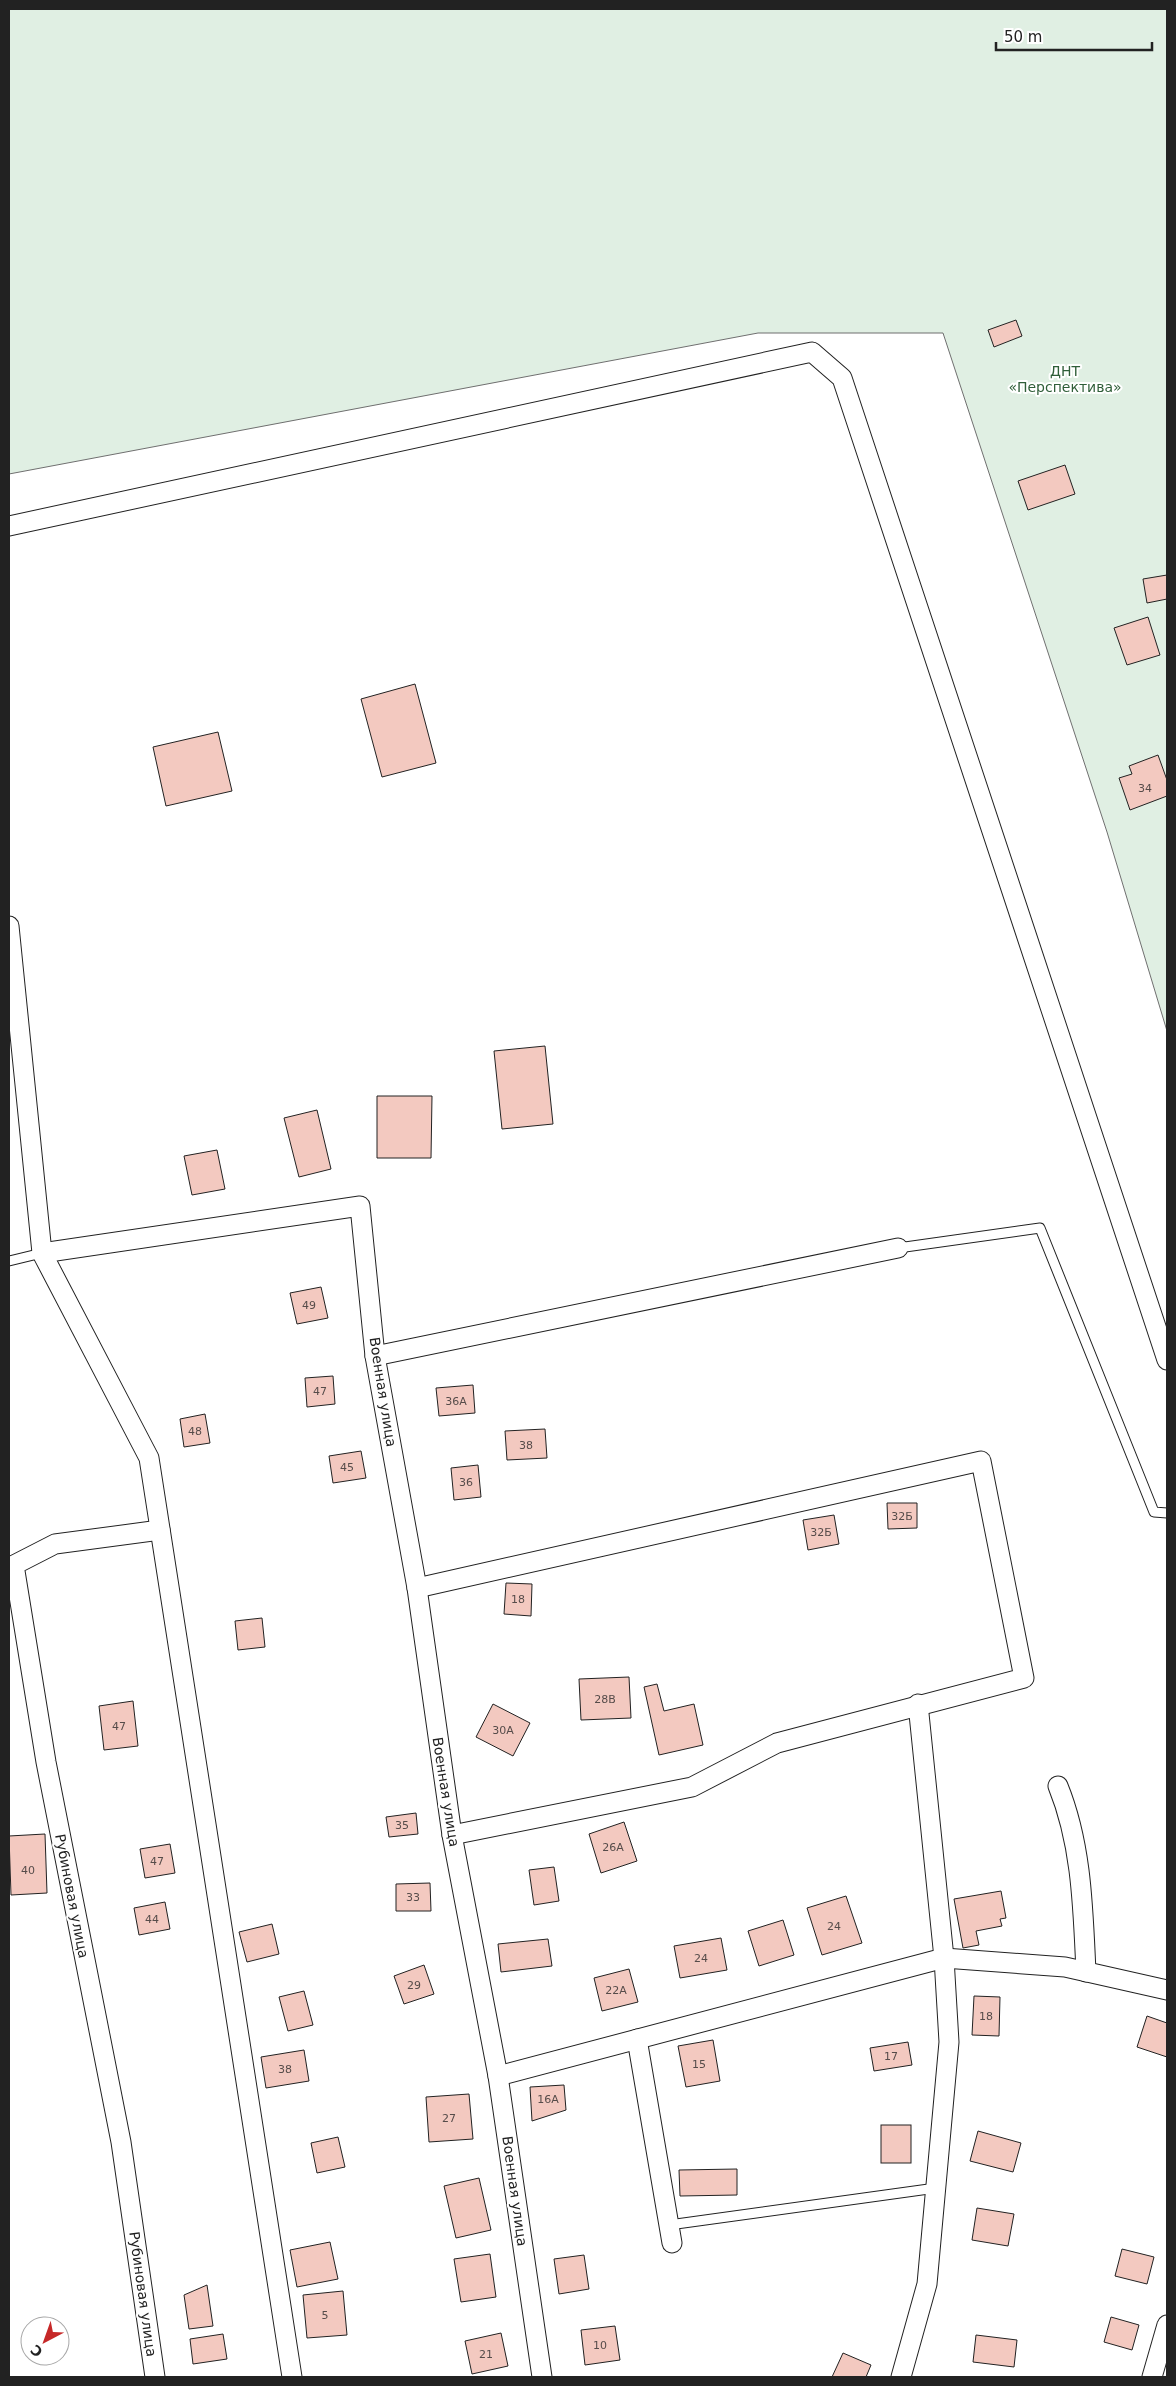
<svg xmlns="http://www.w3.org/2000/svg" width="1176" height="2386" font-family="'DejaVu Sans',sans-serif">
<rect width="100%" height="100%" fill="#fff"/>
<!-- green -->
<path fill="#e0efe3" stroke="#6f6f6f" d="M9 9H1167V1031L1107 832 943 333H758L9 474Z"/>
<!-- building -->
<g fill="#f3c9c0" stroke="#222">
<path d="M1016 320 1022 336 994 347 988 330Z"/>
<path d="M1065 465 1075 494 1028 510 1018 481Z"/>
<path d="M1167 575V599L1147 603 1143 579Z"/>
<path d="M1148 617 1160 655 1127 665 1114 628Z"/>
<path d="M415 684 436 763 382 777 361 699Z"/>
<path d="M218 732 232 791 166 806 153 747Z"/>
<path d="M1158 755 1167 780V796L1130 810 1119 778 1132 774 1129 766Z"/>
<path d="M545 1046 553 1124 502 1129 494 1051Z"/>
<path d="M377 1096H432L431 1158H377Z"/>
<path d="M317 1110 331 1169 299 1177 284 1118Z"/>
<path d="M217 1150 225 1189 192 1195 184 1156Z"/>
<path d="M321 1287 328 1318 297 1324 290 1293Z"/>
<path d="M333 1376 335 1404 307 1407 305 1378Z"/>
<path d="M473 1385 475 1413 439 1416 436 1388Z"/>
<path d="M205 1414 210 1443 184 1447 180 1419Z"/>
<path d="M545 1429 547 1458 507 1460 505 1431Z"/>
<path d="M361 1451 366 1478 333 1483 329 1456Z"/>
<path d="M478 1465 481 1497 454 1500 451 1468Z"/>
<path d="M887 1503H917V1528L888 1529Z"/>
<path d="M834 1515 839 1544 808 1550 803 1520Z"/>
<path d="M506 1583 532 1584 531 1616 504 1614Z"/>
<path d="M262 1618 265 1647 238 1650 235 1621Z"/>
<path d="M629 1677 631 1718 581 1720 579 1679Z"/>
<path d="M657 1684 664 1711 694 1704 703 1745 659 1755 644 1687Z"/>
<path d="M133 1701 138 1746 104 1750 99 1706Z"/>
<path d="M493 1704 530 1723 513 1756 476 1737Z"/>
<path d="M416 1813 418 1834 389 1837 386 1817Z"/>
<path d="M624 1822 637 1861 601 1873 589 1834Z"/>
<path d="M45 1834 47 1893 11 1895 9 1836Z"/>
<path d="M170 1844 175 1873 145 1878 140 1849Z"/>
<path d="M554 1867 559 1901 534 1905 529 1870Z"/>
<path d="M430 1883 431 1911H396V1884Z"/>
<path d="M1001 1891 1006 1918 1000 1919 1002 1926 976 1931 979 1945 963 1948 954 1899Z"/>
<path d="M846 1896 862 1943 822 1955 807 1908Z"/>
<path d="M165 1902 170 1929 139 1935 134 1908Z"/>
<path d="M783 1920 794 1955 759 1966 748 1931Z"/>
<path d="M272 1924 279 1954 247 1962 239 1932Z"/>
<path d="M721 1938 727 1970 680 1978 674 1946Z"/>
<path d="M548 1939 552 1966 501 1972 498 1944Z"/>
<path d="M424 1965 434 1994 404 2004 394 1976Z"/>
<path d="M629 1969 638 2002 602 2011 594 1978Z"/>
<path d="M304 1991 313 2025 288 2031 279 1997Z"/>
<path d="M974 1996 1000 1997 999 2036 972 2035Z"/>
<path d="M1147 2016 1167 2023V2057L1137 2047Z"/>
<path d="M713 2040 720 2081 686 2087 678 2046Z"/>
<path d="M908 2042 912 2065 874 2071 870 2048Z"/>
<path d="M304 2050 309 2081 266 2088 261 2057Z"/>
<path d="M564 2085 566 2110 532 2121 530 2087Z"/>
<path d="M469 2094 473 2139 429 2142 426 2097Z"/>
<rect x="881" y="2125" width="30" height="38"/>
<path d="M978 2131 1021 2143 1013 2172 970 2161Z"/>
<path d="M338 2137 345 2167 317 2173 311 2143Z"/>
<path d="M737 2169V2195L680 2196 679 2170Z"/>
<path d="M479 2178 491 2230 456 2238 444 2186Z"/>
<path d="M977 2208 1014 2214 1008 2246 972 2240Z"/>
<path d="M330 2242 338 2279 297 2287 290 2250Z"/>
<path d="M1122 2249 1154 2257 1147 2284 1115 2276Z"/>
<path d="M490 2254 496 2297 461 2302 454 2259Z"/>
<path d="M584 2255 589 2289 559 2294 554 2259Z"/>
<path d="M207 2285 213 2326 189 2329 184 2295Z"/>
<path d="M343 2291 347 2335 307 2338 303 2295Z"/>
<path d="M1111 2317 1139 2325 1132 2350 1104 2342Z"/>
<path d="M615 2326 620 2360 585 2365 581 2330Z"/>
<path d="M501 2333 508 2366 472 2374 465 2341Z"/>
<path d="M223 2334 227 2359 193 2364 190 2339Z"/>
<path d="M976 2335 1017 2340 1014 2367 973 2362Z"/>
<path d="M843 2353 871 2365 866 2377H832Z"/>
</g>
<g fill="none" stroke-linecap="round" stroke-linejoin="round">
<!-- lane casing -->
<g stroke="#222" stroke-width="11">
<g id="lane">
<path d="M898 1248 1040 1228 1154 1512 1167 1513"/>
<path d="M9 1261 42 1253"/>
<path d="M669 2225 936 2188"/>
</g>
</g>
<!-- street casing -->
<g stroke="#222" stroke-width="21">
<g id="street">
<path d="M9 526 812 352 842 378 1167 1360"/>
<path d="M9 926 42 1253 149 1458 292 2377"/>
<path d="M42 1253 360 1206 375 1356 417 1588 452 1835 498 2076 542 2377"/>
<path d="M375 1356 898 1248"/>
<path d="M417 1588 981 1461 1024 1678 777 1743 692 1787 452 1835"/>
<path d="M1058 1786C1082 1845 1083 1909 1086 1972"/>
<path d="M637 2039 672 2243"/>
<path d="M498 2076 944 1958 1065 1967 1167 1990"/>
<path d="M155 2377 121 2142 46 1762 14 1565 55 1544 160 1530"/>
<path d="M901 2377 927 2284 949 2042 944 1958 918 1704"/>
<path d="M1152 2377 1167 2325"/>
</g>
</g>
<!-- lane -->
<use href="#lane" stroke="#fff" stroke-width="9"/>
<!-- street -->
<use href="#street" stroke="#fff" stroke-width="19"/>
</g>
<g text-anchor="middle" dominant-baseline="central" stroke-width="4" stroke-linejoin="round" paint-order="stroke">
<!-- number labels -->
<g font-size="11" fill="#564c4a">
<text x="1145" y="788">34</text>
<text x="309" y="1305">49</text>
<text x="320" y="1391">47</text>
<text x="456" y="1401">36А</text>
<text x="195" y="1431">48</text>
<text x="526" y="1445">38</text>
<text x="347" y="1467">45</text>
<text x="466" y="1482">36</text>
<text x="902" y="1516">32Б</text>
<text x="821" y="1532">32Б</text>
<text x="518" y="1599">18</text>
<text x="605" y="1699">28В</text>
<text x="119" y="1726">47</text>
<text x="503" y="1730">30А</text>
<text x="402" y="1825">35</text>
<text x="613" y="1847">26А</text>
<text x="157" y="1861">47</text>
<text x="28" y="1870">40</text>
<text x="413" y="1897">33</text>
<text x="152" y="1919">44</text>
<text x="834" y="1926">24</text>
<text x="701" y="1958">24</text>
<text x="414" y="1985">29</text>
<text x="616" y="1990">22А</text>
<text x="986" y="2016">18</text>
<text x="891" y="2056">17</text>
<text x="699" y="2064">15</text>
<text x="285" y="2069">38</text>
<text x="548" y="2099">16А</text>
<text x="449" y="2118">27</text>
<text x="325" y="2315">5</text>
<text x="600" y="2345">10</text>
<text x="486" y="2354">21</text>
</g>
<!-- park labels -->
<g font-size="14" fill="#2f5e38" stroke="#fff">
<text x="1065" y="371">ДНТ<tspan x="1065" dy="16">«Перспектива»</tspan></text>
</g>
<!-- street labels -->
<g font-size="14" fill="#222" stroke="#fff">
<text transform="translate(383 1392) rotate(81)">Военная улица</text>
<text transform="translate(446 1792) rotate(81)">Военная улица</text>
<text transform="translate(72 1896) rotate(79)">Рубиновая улица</text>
<text transform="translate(515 2191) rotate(82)">Военная улица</text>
<text transform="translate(143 2294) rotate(82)">Рубиновая улица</text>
</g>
</g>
<!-- border -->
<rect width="1176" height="2386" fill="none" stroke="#222222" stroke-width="20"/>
<!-- north arrow -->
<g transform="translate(45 2341) rotate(221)"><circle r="24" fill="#ffffff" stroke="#a7a7a7"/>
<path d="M0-4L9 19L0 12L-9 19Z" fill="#c62828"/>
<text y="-8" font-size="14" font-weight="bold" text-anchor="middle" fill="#222222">С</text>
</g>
<!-- scale -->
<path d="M996 42v8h156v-8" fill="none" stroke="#222222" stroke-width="2.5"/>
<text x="1004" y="42" font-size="15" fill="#222222" stroke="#ffffff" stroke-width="4" paint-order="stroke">50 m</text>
</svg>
